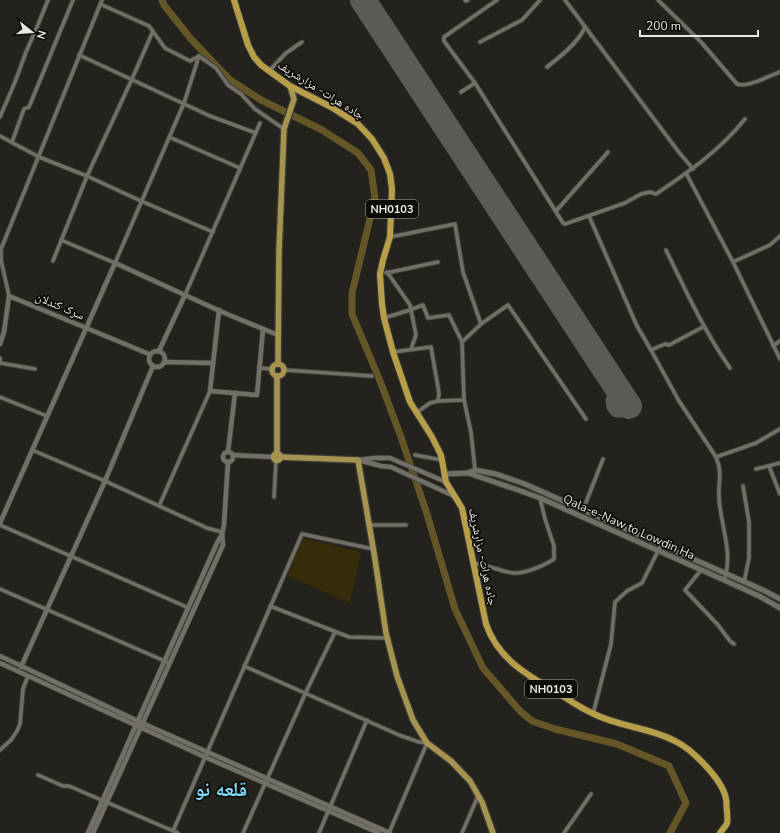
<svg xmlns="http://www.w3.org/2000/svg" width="780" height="833" font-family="'Nunito Sans','Noto Naskh Arabic',sans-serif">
<rect width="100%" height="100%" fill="#24221c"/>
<!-- green -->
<path fill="#362c09" d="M302 538 361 552 350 603 288 576Z"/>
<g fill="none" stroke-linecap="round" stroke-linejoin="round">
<!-- river -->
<path stroke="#645627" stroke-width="7" d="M162 0 164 5 191 39 230 80 261 100 322 130 358 153 371 170 375 198 352 293V314L380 381 401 437 427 514 455 609 483 668 520 711 532 721 555 729 617 744 669 766 686 803 670 833"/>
<!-- taxiway -->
<path stroke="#5b5a54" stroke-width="11" d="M619 391 614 395 611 400 612 407 616 412H622L629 406"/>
<!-- runway -->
<path stroke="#5b5a54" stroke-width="26" d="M363 0 629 406"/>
<!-- minor casing -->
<g stroke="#3d3c37" stroke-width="5.5">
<g id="minor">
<path d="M465 0 466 1 468 0"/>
<path d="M497 0 444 37V41L475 83 563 223 565 224 625 203 641 194 650 192 656 194C690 171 719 151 745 119"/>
<path d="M565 0 678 151 693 169"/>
<path d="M658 0 701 42 737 84C748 88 768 76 780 72"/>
<path d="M100 4 149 26 165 48 190 61 199 56"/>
<path d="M480 42 522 20 540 0"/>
<path d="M79 55 210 116 256 133"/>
<path d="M199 56 216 68 228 85 241 94 255 109 284 129"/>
<path d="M547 67C560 57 579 42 585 27"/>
<path d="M269 71 286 53 302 42"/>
<path d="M461 92 475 83"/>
<path d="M0 117 15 82 26 52 37 27 48 0"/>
<path d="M0 136 39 157 87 176 141 201 213 232"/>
<path d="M169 137 240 168"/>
<path d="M12 142 24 109 29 107 73 0"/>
<path d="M686 173 733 262 780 359"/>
<path d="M556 211 608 152"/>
<path d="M589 216 637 326 651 350 679 401 716 457C723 474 718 480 719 497 720 524 734 553 724 580"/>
<path d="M390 237 455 224 463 272 481 324"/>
<path d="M61 240 115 263 184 103 199 56"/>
<path d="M666 250C686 291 704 331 730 368"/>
<path d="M53 261 87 176 132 79 153 31"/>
<path d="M733 262 770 245 780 236"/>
<path d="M387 272 410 305 416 335 411 349"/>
<path d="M386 273 438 262"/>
<path d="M185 295 260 123"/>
<path d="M9 296 1 260V249L102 0"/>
<path d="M384 318 410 310 423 305 428 318 449 315 462 342"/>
<path d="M773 346 780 341"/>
<path d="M651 350 665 344 669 345 703 327"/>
<path d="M393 352 431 347 439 393 438 401"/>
<path d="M0 358V363L35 369"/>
<path d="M259 368 272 369"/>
<path d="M285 370 372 376"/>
<path d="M0 397 47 416"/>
<path d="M464 400 471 432 475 470"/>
<path d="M416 413 430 403 438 401 464 400 462 342 481 324 508 305 586 419"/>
<path d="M32 450 105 481 207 528 222 532"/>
<path d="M415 455 442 460"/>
<path d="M716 457 756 443 780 429"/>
<path d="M769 466 780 494"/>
<path d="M756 469 780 463"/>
<path d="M743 486 749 522V558L744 582"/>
<path d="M274 497 276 461"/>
<path d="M159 506 210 391"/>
<path d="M583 510 603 459"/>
<path d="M0 525 189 608"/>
<path d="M369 525H406"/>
<path d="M473 563C487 565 500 571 513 573 525 574 545 565 554 559V546L545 519 540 498"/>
<path d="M701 570 685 590 718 625 730 641 734 644"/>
<path d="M0 589 167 662"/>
<path d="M270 606 349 637 387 638"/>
<path d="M244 666 399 735 419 742 427 743 389 833"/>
<path d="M593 714 611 644 615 602 627 591 642 583 661 545"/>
<path d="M0 750 11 740 17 731 20 724 23 689 28 676"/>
<path d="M38 775 63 786H69L178 833"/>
<path d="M173 831 302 534 373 549"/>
<path d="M243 833 306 692 335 632"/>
<path d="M319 833 367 720"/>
<path d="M462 833 478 796"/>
<path d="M564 833 591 794"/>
</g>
</g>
<!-- tertiary casing -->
<g stroke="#3d3c37" stroke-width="6">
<g id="tertiary">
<path d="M219 310 210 391 257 395 263 329"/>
<path d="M0 344 4 332 9 296 149 354"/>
<circle cx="157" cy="359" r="8"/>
<path d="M159 351 185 295"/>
<path d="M164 362 213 363"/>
<path d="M228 452 235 393"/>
<circle cx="228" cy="457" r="5"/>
<path d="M233 455 273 457"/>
<path d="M358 460 381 466 391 467 454 496"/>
<path d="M359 460 374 458H390L446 482"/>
<path d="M0 523 115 263 222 312 278 335"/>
<path d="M0 656 142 723 390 833"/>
<path d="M0 663 205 757 379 833"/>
<path d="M21 667 105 481 153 366"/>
<path d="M88 833 217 543 222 534"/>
<path d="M93 833 223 545 222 534 224 525 228 462"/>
</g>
</g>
<!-- secondary casing -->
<g stroke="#3d3c37" stroke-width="7">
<g id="secondary">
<path d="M468 473 518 490 540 498 724 580 759 596 780 608"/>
<path d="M446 474 468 473 475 470 496 474 525 484 765 591 780 599"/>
</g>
</g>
<!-- primary casing -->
<g stroke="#3d3c37" stroke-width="8">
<g id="primary">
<circle cx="278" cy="370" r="6"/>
<path d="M278 364 279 251 284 129 294 99 290 86"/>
<circle cx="277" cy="457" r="3.5"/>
<path d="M277 454V376"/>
<path d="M280 457 358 460 374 553 386 633 397 676 413 720 427 743 451 761 470 781 482 802 493 833"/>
</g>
</g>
<!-- trunk casing -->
<g stroke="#3d3c37" stroke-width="8">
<path id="trunk" d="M234 0 248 45 254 57 261 65 290 86 331 107 358 124 372 139 384 158 390 174 392 189 390 237 383 260 380 274 382 304 384 318 393 352 410 402 432 437 441 455 446 482 462 508 486 624C498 659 527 675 558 693 569 700 580 708 592 713 618 727 649 727 675 741 692 749 723 780 726 799 727 802 726 807 727 811 727 814 728 820 727 823 726 826 722 830 720 833"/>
</g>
<!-- minor -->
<use href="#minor" stroke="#716f67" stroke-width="3.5"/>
<!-- tertiary -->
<use href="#tertiary" stroke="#716f67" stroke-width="4.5"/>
<!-- secondary -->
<use href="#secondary" stroke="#716f67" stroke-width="5"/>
<!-- primary -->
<use href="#primary" stroke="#a59350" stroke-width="5.5"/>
<!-- trunk -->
<use href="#trunk" stroke="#b69f48" stroke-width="6"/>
</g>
<g text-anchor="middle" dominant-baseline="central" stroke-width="3.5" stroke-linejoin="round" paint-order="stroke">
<!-- shield labels -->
<g fill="#0d0c09" stroke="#a7a6a2" stroke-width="1">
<rect x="366" y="200" width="52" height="18" rx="3"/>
<rect x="525" y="680" width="52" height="18" rx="3"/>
</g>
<g font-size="11" font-weight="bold" fill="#e9e8e4">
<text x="392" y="209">NH0103</text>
<text x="551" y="689">NH0103</text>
</g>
<!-- street labels -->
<g font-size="12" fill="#e9e8e4" stroke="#0d0c09">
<text transform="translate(321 90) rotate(32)">جاده هرات- مزارشریف</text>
<text transform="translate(60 306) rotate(23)">سرک کندلان</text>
<text transform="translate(629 527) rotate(24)">Qala-e-Naw to Lowdin Ha</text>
<text transform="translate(483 557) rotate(78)">جاده هرات- مزارشریف</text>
</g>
<!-- town labels -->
<g font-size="20" font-weight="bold" fill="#81dbff" stroke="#0d0c09">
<text x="221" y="789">قلعه نو</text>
</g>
</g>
<!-- north arrow -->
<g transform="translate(32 32) rotate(107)" stroke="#0d0c09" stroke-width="3" paint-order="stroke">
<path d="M0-3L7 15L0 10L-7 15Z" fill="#e9e8e4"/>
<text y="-6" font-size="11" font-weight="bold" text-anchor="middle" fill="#e9e8e4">N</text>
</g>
<!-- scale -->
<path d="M640 30v6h118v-6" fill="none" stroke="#e9e8e4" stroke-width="2"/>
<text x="646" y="30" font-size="12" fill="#e9e8e4" stroke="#0d0c09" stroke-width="3" paint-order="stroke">200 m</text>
</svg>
